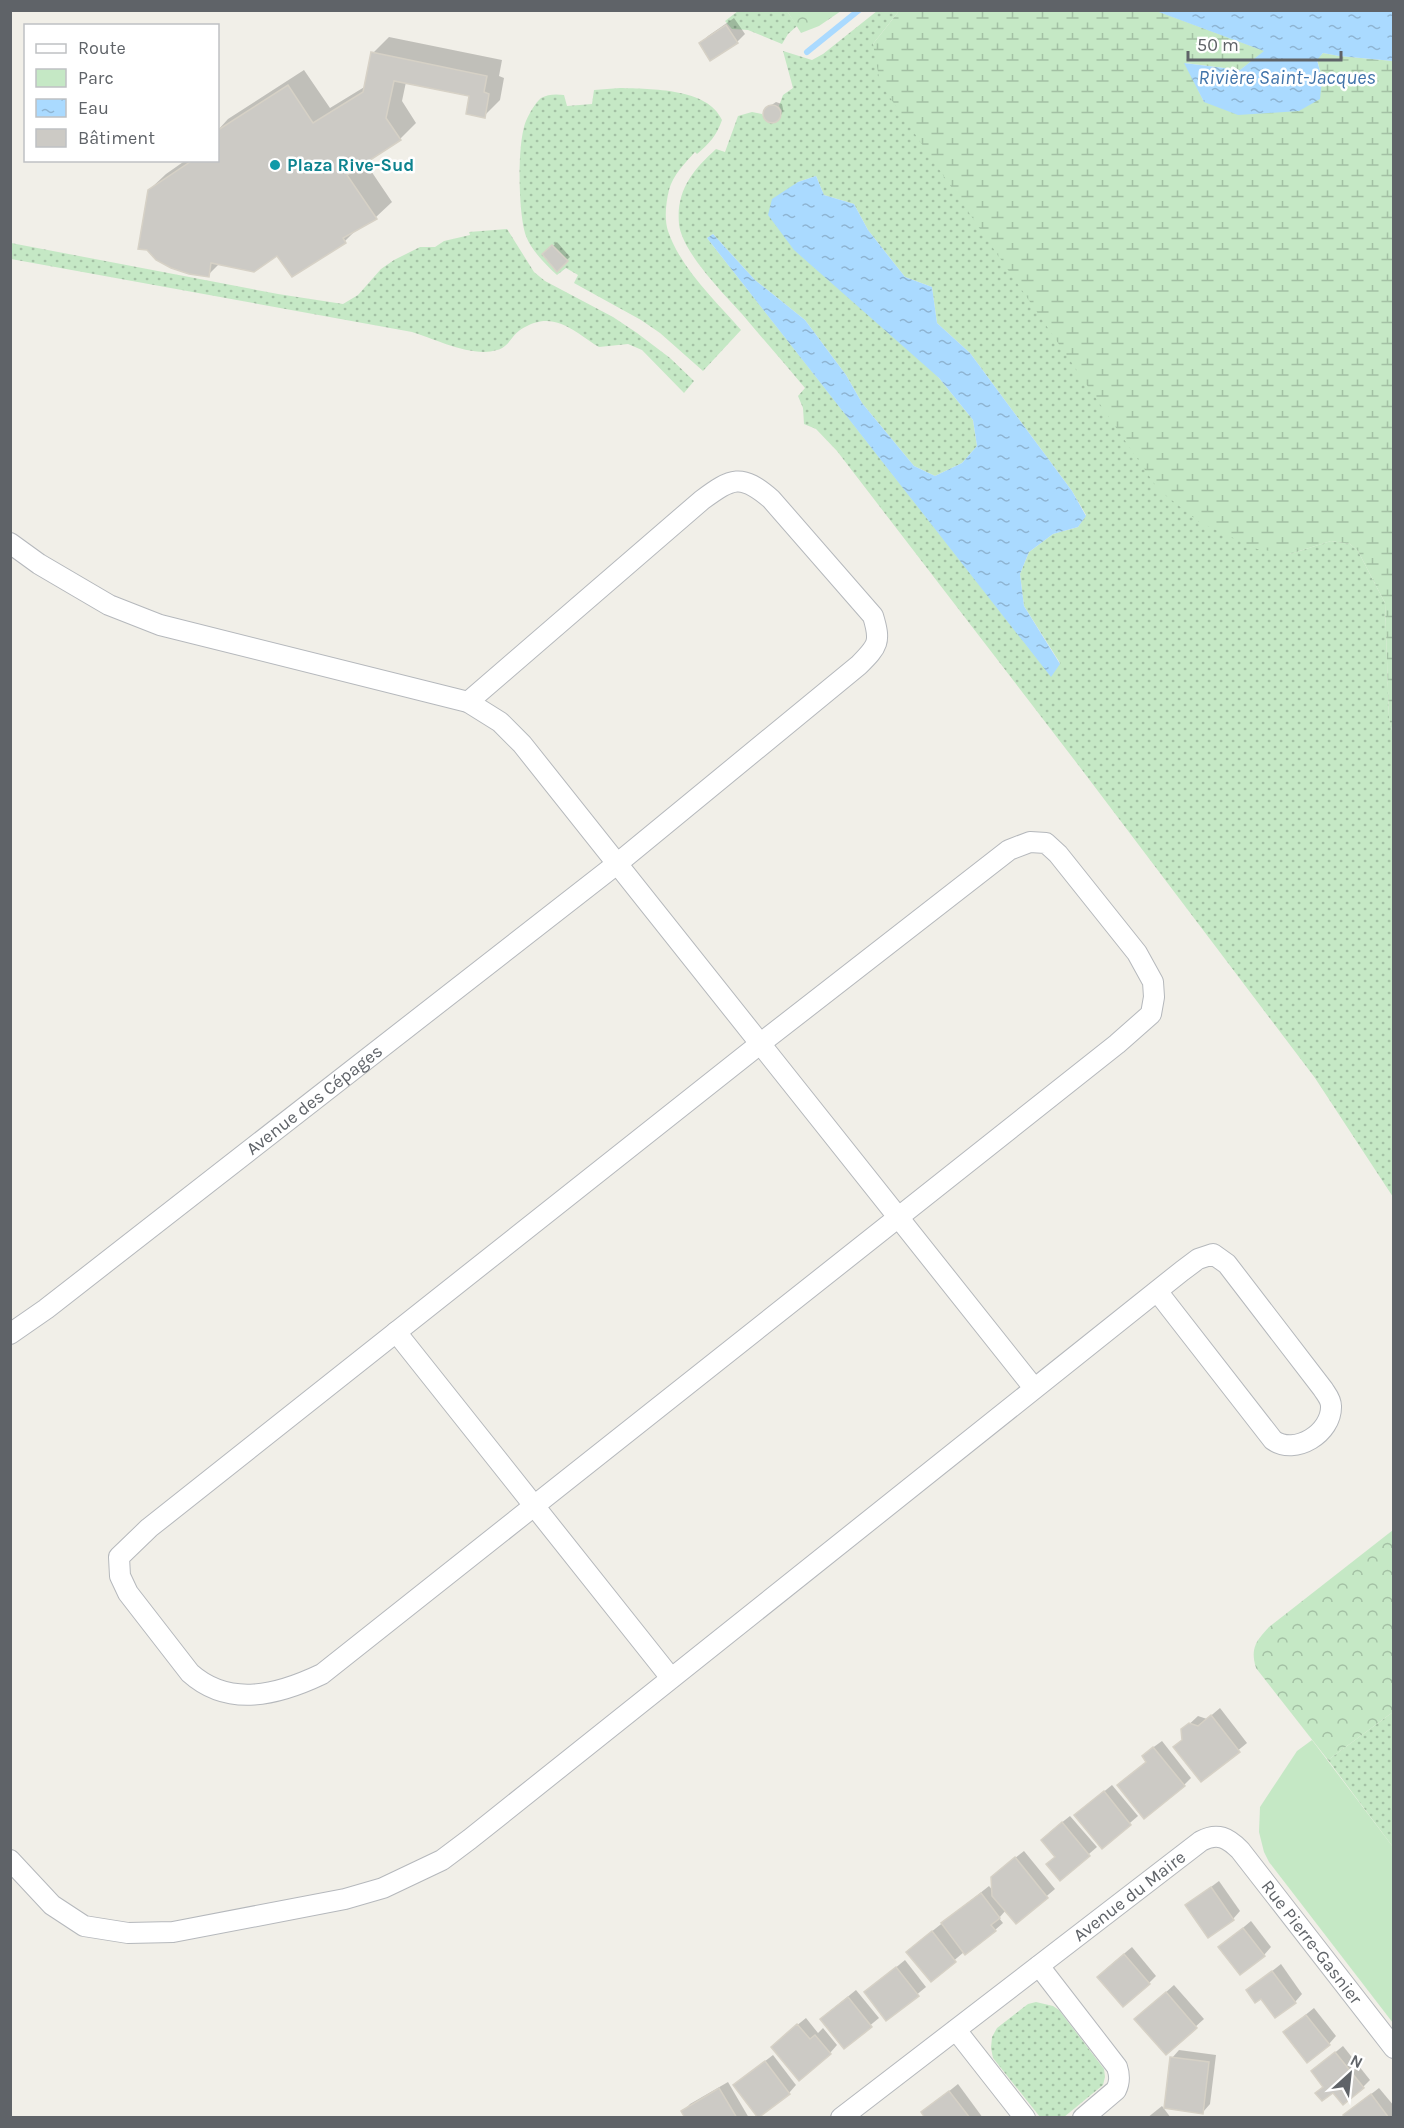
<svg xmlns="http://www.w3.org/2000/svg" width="1404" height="2128" font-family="Karla,sans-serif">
<defs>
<pattern id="grass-dots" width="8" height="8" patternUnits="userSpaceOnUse" patternTransform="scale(1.5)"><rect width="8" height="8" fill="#c5e8c5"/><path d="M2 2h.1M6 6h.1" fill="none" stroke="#a3c0a4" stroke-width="1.8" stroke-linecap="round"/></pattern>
<pattern id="forest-crowns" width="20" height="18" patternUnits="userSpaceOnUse" patternTransform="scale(1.5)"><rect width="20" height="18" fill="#c5e8c5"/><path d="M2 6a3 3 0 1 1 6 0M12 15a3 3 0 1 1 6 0" fill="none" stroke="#a3c0a4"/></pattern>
<pattern id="wetland-marsh" width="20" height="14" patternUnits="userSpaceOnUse" patternTransform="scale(1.5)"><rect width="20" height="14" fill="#c5e8c5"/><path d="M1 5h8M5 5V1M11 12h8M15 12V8" fill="none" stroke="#a3c0a4"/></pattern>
<pattern id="water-ripples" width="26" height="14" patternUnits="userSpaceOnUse" patternTransform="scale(1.5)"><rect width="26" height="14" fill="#aadaff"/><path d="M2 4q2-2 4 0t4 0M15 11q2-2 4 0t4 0" fill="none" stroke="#8eb4d2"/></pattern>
</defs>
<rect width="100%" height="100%" fill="#f1efe8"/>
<!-- grass -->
<g fill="url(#grass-dots)" fill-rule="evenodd">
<path d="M738 11H787L797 26 788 34 782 44 748 30 732 29 725 21Z"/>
<path d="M877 11H899L873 44 1290 554 1331 541 1350 544 1358 551 1385 603 1389 718 1393 735V1197L1315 1078 1079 766 837 451 816 429 804 424 803 408 798 396 805 388C784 363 763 339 742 314 723 293 682 252 679 224 676 190 693 170 716 149L725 152 738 116 752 112 762 114 765 120 772 123 779 119 782 111 779 106 783 95 793 88 783 51 812 60 823 54ZM816 176 824 195 854 204 868 230 905 277 932 287 937 323 970 353 1072 491 1086 515 1078 527 1053 534 1029 552 1020 574 1024 606 1060 663 1051 676 707 238 713 234 755 280 805 320 846 375 862 403 914 466 935 476 962 463 977 446 973 420 939 378 798 182Z"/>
<path d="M620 88C651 89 708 88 722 120 717 135 709 144 697 154L695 152C685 163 673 175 669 190 666 202 664 219 668 231 681 269 715 300 741 330L703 371 660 333 641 320 574 283 578 275 566 268 557 275C546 265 531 250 526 236 518 214 517 142 526 121 529 114 535 103 541 98 548 94 556 94 564 95L567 106 592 104 594 90Z"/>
<path d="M507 229 534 272 545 281 613 317 637 333 670 358 694 381 684 393 642 350 628 344 599 347C573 331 553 308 520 330 511 336 509 347 497 350 473 358 435 339 412 332L11 259V243L278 294 343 304 358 295 381 269 394 260 420 247H435L444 241 470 235 469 232Z"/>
<path d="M1393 1712V1847L1328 1760Z"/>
<path d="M1036 2002 1053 2006 1059 2010 1104 2069 1105 2077 1103 2085 1064 2117H1040L993 2058 991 2048 992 2037 997 2028 1028 2004Z"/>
</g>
<!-- forest -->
<g fill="url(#forest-crowns)">
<path d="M787 11H841L819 26 801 33Z"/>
<path d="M1393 1530V1712L1328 1760 1256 1668C1250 1648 1256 1641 1269 1627Z"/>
</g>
<!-- wetland -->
<path fill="url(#wetland-marsh)" d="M899 11H1157L1265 51 1240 70 1185 63 1204 102 1322 79 1317 59 1323 53 1340 56 1393 61V735L1389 718 1385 603 1358 551 1350 544 1331 541 1290 554 1257 549 1199 522 1158 489 880 83 873 44Z"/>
<!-- park -->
<path fill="#c5e8c5" d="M1312 1740 1393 1847V2023L1269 1862 1264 1852 1259 1832 1260 1807 1297 1751Z"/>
<!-- water -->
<g fill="url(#water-ripples)">
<path d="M1156 11H1393V61L1339 56 1323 53 1317 60 1322 79 1320 99 1299 111 1238 115 1204 102 1184 63 1240 70 1264 51Z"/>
<path d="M816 176 824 195 854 204 868 230 905 277 932 287 937 323 970 353 1072 491 1086 516 1078 527 1053 534 1029 552 1020 574 1024 606 1060 664 1051 677 707 238 713 234 755 280 805 320 846 375 862 403 914 466 935 476 962 463 977 446 973 420 939 378 794 250 768 215 772 199 798 182Z"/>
</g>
<!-- shadow -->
<g fill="#0003">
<path d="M734 18 745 34 737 42 701 43 708 36Z"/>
<path d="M389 37 502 60 499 76 504 78 500 100 484 116 471 95 406 82 402 101 416 123 400 139 365 162 392 202 376 217 360 226 345 241 292 275 278 254 220 263 208 275 149 190 166 174 186 160H218V130L228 119 304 70 330 108 366 86 373 53Z"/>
<path d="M776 102 782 104 783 109 782 114 772 121 766 119 764 114 767 108Z"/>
<path d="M557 242 570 257 557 269 544 255Z"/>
<path d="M1220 1708 1247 1743 1202 1780 1183 1739V1730L1198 1716 1207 1719Z"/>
<path d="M1162 1741 1191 1778 1184 1785 1148 1761 1151 1749Z"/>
<path d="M1112 1785 1138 1816 1102 1847 1084 1808Z"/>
<path d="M1070 1816 1097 1847 1060 1879 1050 1832Z"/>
<path d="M1024 1851 1055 1889 1016 1922 1006 1910 999 1918 1003 1923 995 1930 964 1952 931 1980 916 1944 989 1886 994 1892 1001 1869Z"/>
<path d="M1219 1881 1240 1911 1233 1919 1187 1905Z"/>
<path d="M1251 1921 1271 1947 1264 1955 1220 1947Z"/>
<path d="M1132 1947 1156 1976 1149 1983 1106 1969Z"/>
<path d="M905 1960 926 1987 887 2019 866 1992Z"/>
<path d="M1281 1964 1302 1994 1295 2002 1261 1997 1248 1990Z"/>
<path d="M1174 1985 1204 2019 1166 2053 1144 2012Z"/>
<path d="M856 1990 879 2018 844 2047 829 2012Z"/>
<path d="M1314 2008 1336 2036 1329 2044 1293 2025Z"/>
<path d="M806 2018 818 2033 823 2028 837 2045 830 2053 780 2039Z"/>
<path d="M1343 2046 1370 2080 1363 2087 1333 2090 1324 2086 1321 2064Z"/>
<path d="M1179 2050 1216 2055 1210 2104 1203 2112 1172 2058Z"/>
<path d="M773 2055 796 2085 789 2093 743 2078Z"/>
<path d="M728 2082 749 2118H686L683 2112 690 2104Z"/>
<path d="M958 2084 983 2118H927L923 2112Z"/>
<path d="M1379 2088 1394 2106V2118H1346L1353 2108Z"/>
<path d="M1162 2106 1171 2118H1147Z"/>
</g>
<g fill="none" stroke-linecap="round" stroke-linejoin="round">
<!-- stream -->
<path stroke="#aadaff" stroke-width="6" d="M807 52 859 10"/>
</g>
<!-- building -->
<g fill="#cccac5" stroke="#d6d1c6" stroke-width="1.5">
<path d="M726 25 738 43 710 61 699 43Z"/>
<path d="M371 52 487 76 484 92 489 94 485 118 466 114 469 96 394 81 386 118 401 140 347 175 377 219 343 238 346 243 292 277 277 256 254 272 211 263 209 277 189 274 171 268 156 260 147 250 138 249 148 190 193 160H218V130L288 85 313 123 363 92Z"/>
<circle cx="772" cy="114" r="9"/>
<path d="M552 245 568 261 557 272 542 254Z"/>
<path d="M1211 1715 1240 1752 1201 1782 1173 1747 1182 1740 1181 1729 1189 1723 1198 1726Z"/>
<path d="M1153 1747 1185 1786 1144 1819 1117 1785 1146 1762 1142 1756Z"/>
<path d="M1104 1791 1131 1825 1102 1849 1074 1815Z"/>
<path d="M1062 1822 1090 1856 1060 1881 1046 1864 1055 1857 1041 1840Z"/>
<path d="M1015 1857 1048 1898 1016 1924 992 1896 991 1877Z"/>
<path d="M1211 1887 1234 1920 1208 1938 1185 1905Z"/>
<path d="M981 1893 1000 1918 991 1925 996 1931 965 1955 941 1923Z"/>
<path d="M1243 1928 1265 1956 1240 1975 1218 1947Z"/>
<path d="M932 1931 956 1962 931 1982 906 1952Z"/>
<path d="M1124 1954 1150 1984 1123 2007 1097 1977Z"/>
<path d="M896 1967 919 1996 886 2021 864 1992Z"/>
<path d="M1272 1971 1296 2003 1275 2018 1261 1999 1255 2003 1246 1990Z"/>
<path d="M1166 1992 1197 2028 1166 2055 1134 2019Z"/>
<path d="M848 1997 872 2027 844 2049 820 2019Z"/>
<path d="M1306 2015 1330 2045 1307 2063 1283 2032Z"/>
<path d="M797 2024 810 2039 815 2035 831 2054 799 2081 771 2047Z"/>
<path d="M1335 2052 1364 2088 1343 2105 1333 2093 1322 2101 1315 2093 1323 2087 1311 2071Z"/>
<path d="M1170 2057 1209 2062 1203 2114 1164 2108Z"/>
<path d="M765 2061 790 2094 758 2118 733 2085Z"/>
<path d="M719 2088 737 2118H685L681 2111Z"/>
<path d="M949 2091 970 2118H925L921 2112Z"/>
<path d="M1371 2094 1389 2118H1344L1343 2115Z"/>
</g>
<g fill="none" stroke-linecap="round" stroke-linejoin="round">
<!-- minor casing -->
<g stroke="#b5b8bc" stroke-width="22">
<g id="minor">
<path d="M10 543 39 564 109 605 160 625 468 702 500 722 522 744 1034 1388"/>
<path d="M1030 842 1046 843 1058 854 1137 953 1153 982 1154 997 1151 1014 1117 1044 322 1674C278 1695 229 1708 190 1673L128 1593 120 1576 119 1557 149 1528 761 1043 1009 850Z"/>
<path d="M396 1332 671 1678"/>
<path id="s1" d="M10 1334 46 1309 618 863 859 665C878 646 881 642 873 616L771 499C741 473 732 478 702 500L468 702"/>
<path d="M10 1860 52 1905 84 1926 128 1933 173 1932 345 1899 383 1888 442 1860 470 1839 1182 1271 1198 1259 1213 1254 1227 1264 1323 1389C1326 1394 1331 1399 1331 1406 1332 1433 1295 1456 1273 1440L1157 1291"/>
<path d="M1039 1966 1117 2067C1120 2076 1120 2082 1116 2090L1083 2118"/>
<path d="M956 2030 1025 2118"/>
<path id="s2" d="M841 2118 1201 1841C1218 1832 1228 1838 1240 1850L1394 2048"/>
</g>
</g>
<!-- minor -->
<use href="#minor" stroke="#fff" stroke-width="20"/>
</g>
<!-- markers -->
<circle fill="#0f9aa8" stroke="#fff" stroke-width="2" cx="275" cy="165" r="6"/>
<g text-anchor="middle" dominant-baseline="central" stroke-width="5" stroke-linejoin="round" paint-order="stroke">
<!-- culture labels -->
<g font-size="18" font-weight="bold" fill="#0d838f" stroke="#fff" text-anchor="start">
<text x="287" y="165">Plaza Rive-Sud</text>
</g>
<!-- street labels -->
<g font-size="18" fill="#5f6368" stroke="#fff">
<text stroke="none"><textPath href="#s1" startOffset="384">Avenue des Cépages</textPath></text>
<text stroke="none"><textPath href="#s2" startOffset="364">Avenue du Maire</textPath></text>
<text stroke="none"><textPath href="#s2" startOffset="615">Rue Pierre-Gasnier</textPath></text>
</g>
<!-- water labels -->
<g font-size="20" font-style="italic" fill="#4174aa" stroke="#fff">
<text x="1287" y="77">Rivière Saint-Jacques</text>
</g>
</g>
<!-- border -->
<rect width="1404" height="2128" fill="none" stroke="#5f6368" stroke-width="24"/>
<!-- legend -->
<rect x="24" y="24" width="195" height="138" fill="#ffffff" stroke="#bfc1c3" stroke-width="1.5"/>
<rect x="36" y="44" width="30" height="9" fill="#ffffff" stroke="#bfc1c3" stroke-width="1.5"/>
<text x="78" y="54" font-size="18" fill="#5f6368">Route</text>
<rect x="36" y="69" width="30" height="18" fill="#c5e8c5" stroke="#bfc1c3" stroke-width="1.5"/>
<text x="78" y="84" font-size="18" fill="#5f6368">Parc</text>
<rect x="36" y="99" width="30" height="18" fill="url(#water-ripples)" stroke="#bfc1c3" stroke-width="1.5"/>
<text x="78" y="114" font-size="18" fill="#5f6368">Eau</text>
<rect x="36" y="129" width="30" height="18" fill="#cccac5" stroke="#bfc1c3" stroke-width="1.5"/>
<text x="78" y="144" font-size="18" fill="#5f6368">Bâtiment</text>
<!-- north arrow -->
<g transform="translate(1350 2074) rotate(27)" stroke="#ffffff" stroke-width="4.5" paint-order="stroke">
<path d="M0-4.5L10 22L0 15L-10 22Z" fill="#5f6368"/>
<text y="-9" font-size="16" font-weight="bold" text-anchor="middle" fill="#5f6368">N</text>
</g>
<!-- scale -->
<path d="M1188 51v9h153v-9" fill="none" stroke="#5f6368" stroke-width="3"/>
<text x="1197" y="51" font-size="18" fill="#5f6368" stroke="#ffffff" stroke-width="4.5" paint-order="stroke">50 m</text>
</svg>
